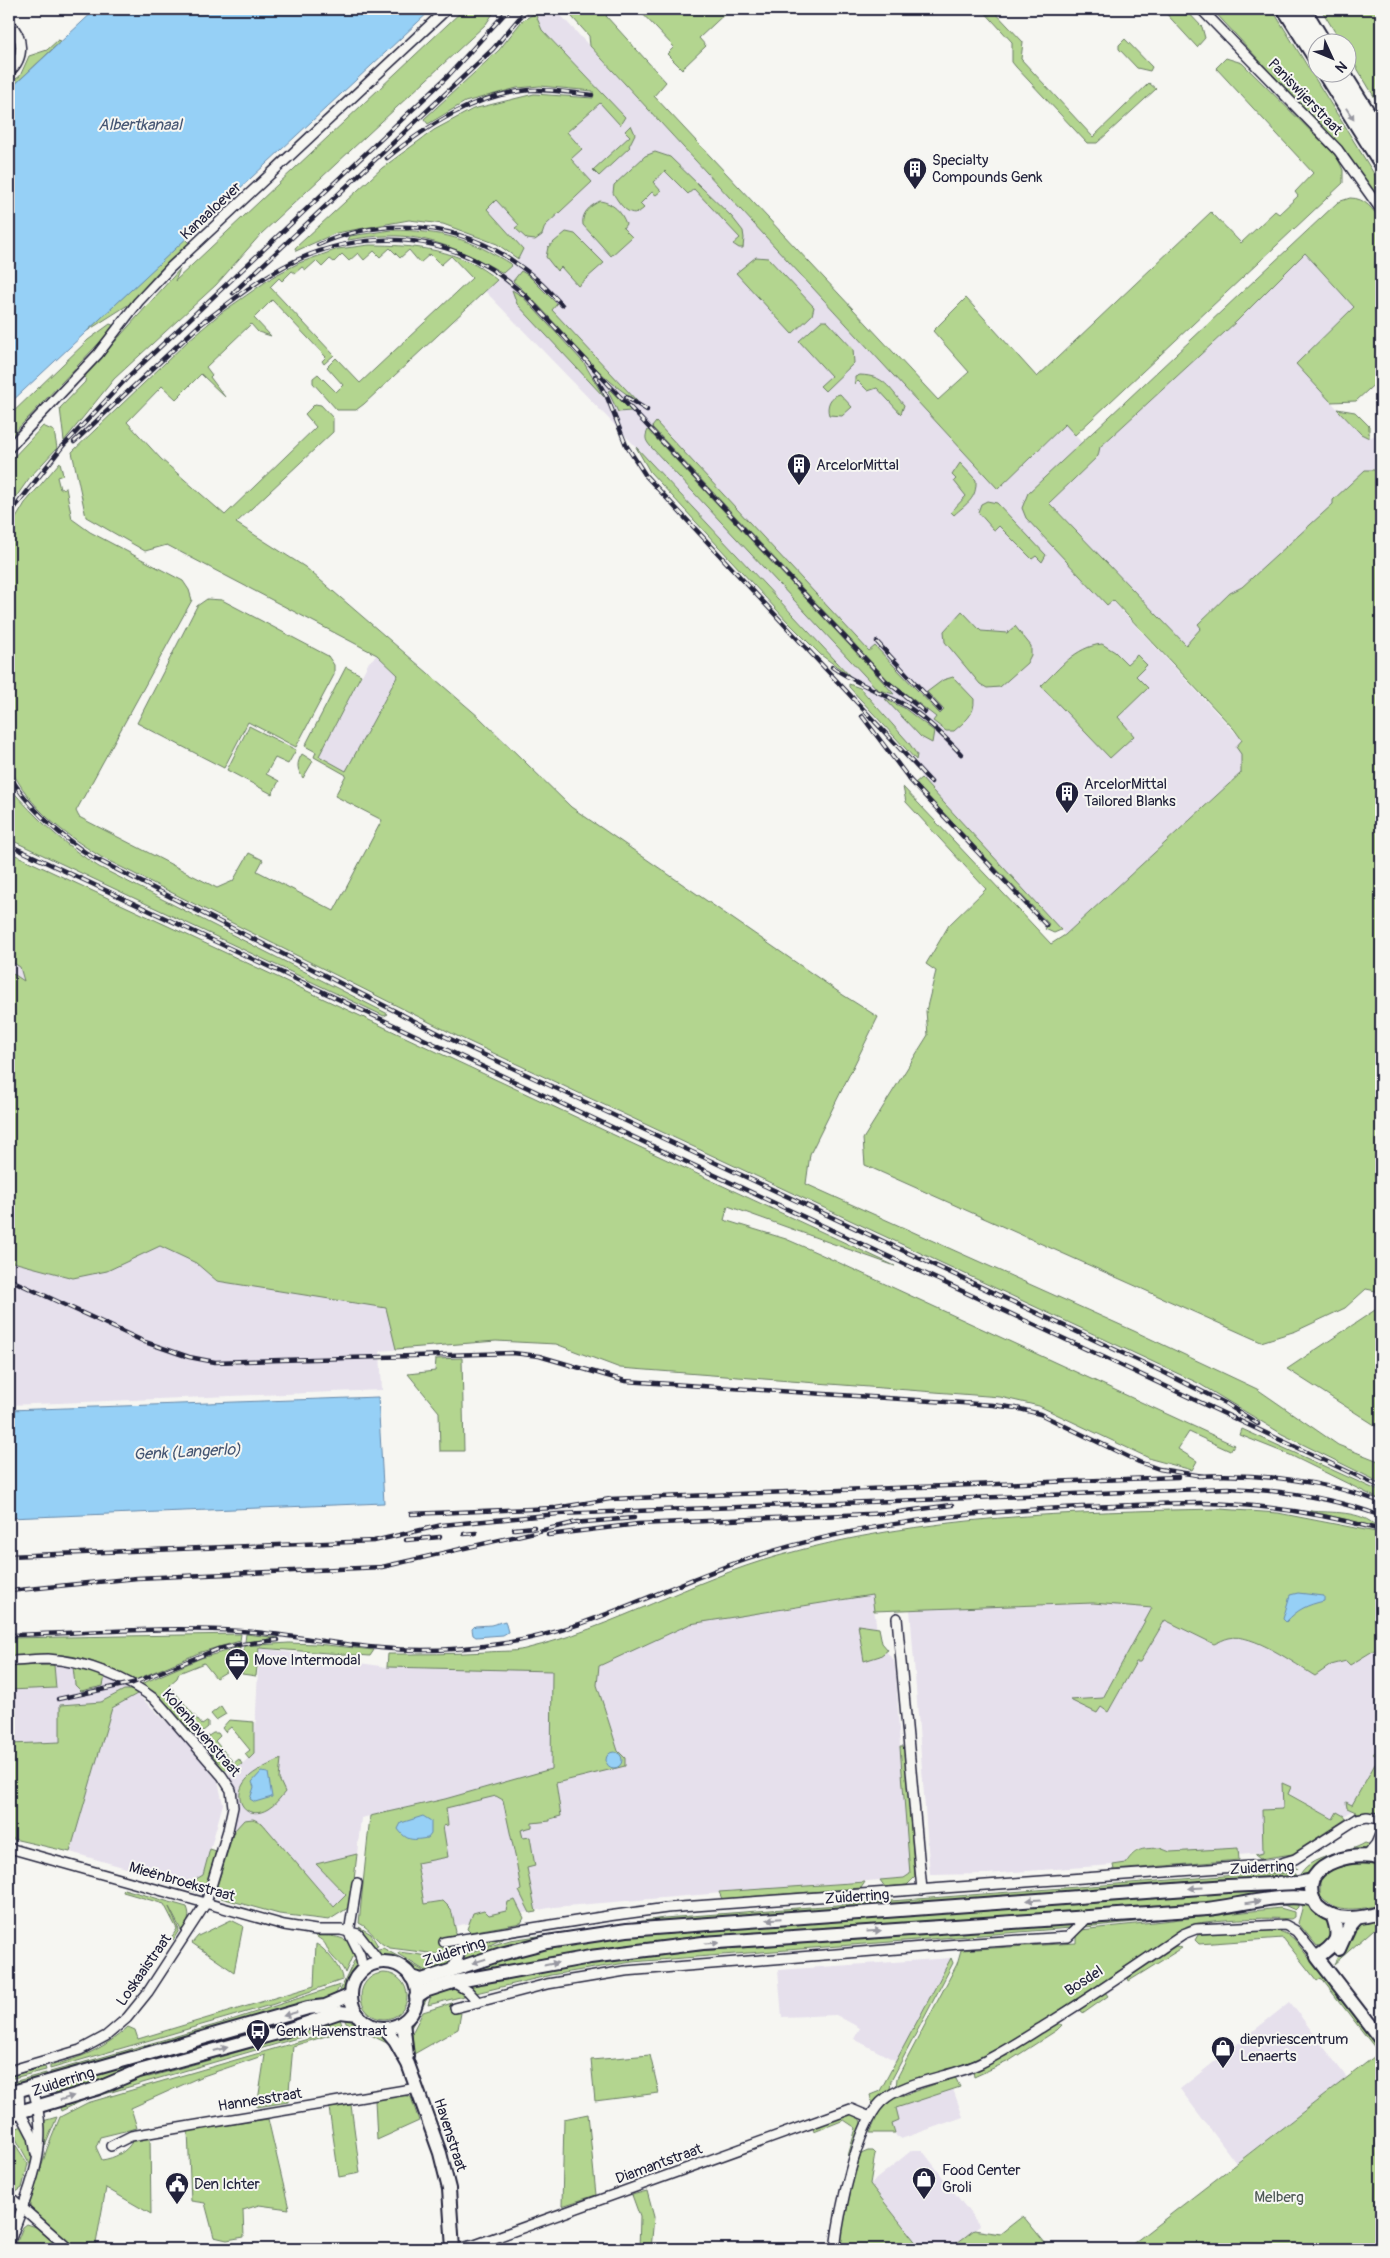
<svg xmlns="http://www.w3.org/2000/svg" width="1390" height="2258" font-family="Pangolin,sans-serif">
<rect width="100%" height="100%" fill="#f6f6f2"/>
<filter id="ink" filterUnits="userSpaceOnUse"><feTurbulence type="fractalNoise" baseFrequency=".02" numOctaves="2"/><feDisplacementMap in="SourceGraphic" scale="10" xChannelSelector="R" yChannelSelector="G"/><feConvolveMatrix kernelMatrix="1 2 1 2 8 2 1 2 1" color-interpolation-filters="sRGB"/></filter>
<g filter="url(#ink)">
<!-- built -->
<g fill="#e6e0ec">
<path d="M540 9H555L998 488 1065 424 1082 443 1028 493V510L1242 740 1241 773 1065 935 921 778 916 760 917 755 909 743 850 675 636 447 485 291 518 259 523 249 487 209 496 200 519 225 516 227 542 235 571 159 567 132 600 103 620 124 625 117 542 30 535 13Z"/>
<path d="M1305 253 1354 307 1296 364 1361 434 1369 438 1378 434 1381 438V476L1375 470 1334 504 1242 587 1230 593 1198 624 1201 628 1186 646 1049 503 1098 456 1100 447 1237 321Z"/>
<path d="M377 655 398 675 346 771 319 756 369 662Z"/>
<path d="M9 960 21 967 620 1368 556 1344 496 1341 380 1351 382 1390 9 1405Z"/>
<path d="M872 1595 879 1644 894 1660 896 1673 900 1747 911 1864 910 1874 904 1878 554 1907 455 1926 451 1909 424 1905 417 1863 443 1826 448 1825 445 1799 361 1818 357 1854 317 1864 346 1896 334 1907 269 1833 234 1831 238 1797 227 1776 254 1754 259 1648 387 1667 553 1671 551 1769 625 1758 618 1751 597 1685 599 1666 690 1624Z"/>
<path d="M1093 1603 1152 1608 1103 1698 1100 1707 1108 1712 1137 1662H1140L1165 1620 1214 1644 1230 1637 1250 1640 1277 1652 1315 1675 1331 1665 1346 1661 1350 1665 1381 1646V1793L1344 1816 1337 1813 1333 1819 1288 1793 1282 1783 1283 1809 1262 1811 1263 1853 1238 1855 1237 1848 1170 1853 1160 1848 1137 1850 1131 1854 1126 1863 1113 1865 987 1874 930 1875 910 1609Z"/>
<path d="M54 1665 73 1667 75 1685 105 1676 134 1690H124L101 1702 60 1705V1742L9 1744V1690L56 1688Z"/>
<path d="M137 1694 175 1730 218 1781 223 1804 203 1875 186 1885 70 1852 112 1708Z"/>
<path d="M951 1958 896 2061 854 2039 860 2028 836 2015 782 2017 778 1970Z"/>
<path d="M1290 2002 1347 2078 1236 2163 1180 2089Z"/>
<path d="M953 2089 963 2117 901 2139 896 2136 892 2122 899 2120 896 2108Z"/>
<path d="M912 2150H922L980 2226 949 2249H921L870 2184Z"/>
</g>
<!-- green -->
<g fill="#b3d58f" stroke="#6a7c65">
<path d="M464 9H496L486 24 261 234 216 285 114 379 64 441 60 408 85 382 86 374 180 269 175 281Z"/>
<path d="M565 9H613L606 16 666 82 654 96 938 400 969 372 933 331 966 298 1037 377 1211 212 1241 243 1275 211 1279 214 1298 196 1295 192 1313 173 1216 68 1226 58 1242 63 1337 157 1343 170V183L1075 435 1065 424 998 489 590 46 589 36Z"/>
<path d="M638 9H730L699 38 706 46 682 69 667 54 674 47Z"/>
<path d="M982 9H992L1023 42 1021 59 1093 137 1149 83 1156 89 1097 143H1087L1016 67 1012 62V42Z"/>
<path d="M1162 9H1185L1202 27 1205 38 1197 47Z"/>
<path d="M1212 9H1272L1381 185V201L1341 149Z"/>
<path d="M1321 9H1381V108L1348 53V42H1341Z"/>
<path d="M535 13 542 30 625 117 620 125 600 103 567 132 582 149 571 159 592 182 545 226 542 235 535 240 527 239 515 228 519 225 496 200 487 209 523 249 518 259 497 244 443 224 409 220 336 233 296 251 295 248 382 168 434 130 473 109 534 94 593 98V91L540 86 517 88 465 102 428 124 424 119 499 50 522 21Z"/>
<path d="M1125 39 1152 67 1150 71 1137 68 1119 49V45Z"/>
<path d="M58 40 61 41 9 90V84L20 76 29 56 47 50Z"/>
<path d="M631 125 635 134 629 146 630 147 599 176 593 170 630 136 625 131Z"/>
<path d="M655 152 670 157 732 217 743 231 744 238 743 248H739L733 244 740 238 694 189 688 194 665 171 653 182 661 191 656 195 652 192 640 204 644 208C631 221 620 205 613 193L614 185 645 156Z"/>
<path d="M1350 198C1366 198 1372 209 1381 221V378L1356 401 1331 402 1296 364 1354 307 1305 253 1237 321 1100 447 1098 456 1049 503 1186 645 1201 628 1198 624 1230 593 1242 587 1333 504V500L1365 470H1375L1381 476V1292L1366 1289 1345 1308 1296 1331 1261 1342 865 1165 863 1139 928 1035 926 1011 936 971 926 964 949 925 986 889 906 802 903 787 1051 944 1065 935 1241 773V754L1236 747 1242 740 1234 729 1113 600 1107 605 1026 518 1022 508 1028 493 1338 202Z"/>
<path d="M600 201C613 203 622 212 626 224L623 228 632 237 611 256 583 225C581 213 590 206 600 201Z"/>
<path d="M392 230C441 231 470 238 512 265L503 273C467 253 429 234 386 236 373 236 360 238 348 240L350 236Z"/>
<path d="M566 232 575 234 604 263 578 286 561 267 557 271 546 257 548 247Z"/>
<path d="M185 239 189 243 157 273 131 303 87 331Z"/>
<path d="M369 245C415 245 461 249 497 280L364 404 356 410H337L313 383V378L318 374 336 392 343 385 327 367 336 358 360 383 472 278 451 256 441 265 430 254 420 263 409 250 400 258 390 248 380 257 374 251 364 260 358 253 349 261 342 254 334 262 330 259 322 267 316 261 306 270 302 267 295 273 292 271 282 281 279 278 270 287 334 355 324 364 322 361 326 357 272 300 254 318 271 336 258 332 251 324 206 367 212 375 210 377 225 397 201 374 176 399 162 386 127 422 161 459 225 515 316 427 305 414 315 404 321 405 333 418V432L236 523 305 567 479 717 571 807 843 995 878 1017 810 1154 806 1184 1134 1331 1257 1389 1338 1445 1381 1462V1483L1282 1434 1198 1383 457 1036 101 857C60 831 32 810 9 766V530L25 503 60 462 63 475 57 477 60 489 66 488 72 519 90 532 183 581 189 590 192 600 76 811 79 817 217 888 233 881 249 853 263 860 257 871 334 911 382 820 335 796 346 775 314 757 316 752 305 746 346 667 361 675 319 756 346 771 398 675 377 655 167 545 145 551 86 517 72 452 189 340 221 313 274 276 299 263 338 249Z"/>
<path d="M756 257 768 258 814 307 812 315 792 334 736 273Z"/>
<path d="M521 271 528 275 557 304 552 310 637 401C588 371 557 319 513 281Z"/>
<path d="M512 290 522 296 584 363 604 397 517 304Z"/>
<path d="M821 321H827L853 349 854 363 825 391 820 386 831 376 799 341Z"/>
<path d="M110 324 115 326 9 438V416L88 340Z"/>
<path d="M860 375C885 376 888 387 904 405L901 414 877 388 868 391 858 381 855 384V377Z"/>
<path d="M610 390 631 411 618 412 608 391Z"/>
<path d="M840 394 852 407 842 416 829 415C826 406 830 396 840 394Z"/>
<path d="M1337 409 1355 412 1369 426V438L1361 434Z"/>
<path d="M656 422 869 651 875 646 940 714 944 710 927 692 943 680 953 677 974 699C975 715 965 721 954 731H946L933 721 936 717 888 680 652 427Z"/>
<path d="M43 426 54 431 57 448 30 477 9 507V462Z"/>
<path d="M648 430 865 662 894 694 878 690 651 447C646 441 644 438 648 430Z"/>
<path d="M636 447 850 676 821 655 787 621 650 472Z"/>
<path d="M960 463 976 480C977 499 967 503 954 515L951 512 966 496 954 481 956 479 952 475Z"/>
<path d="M987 501 997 503 1046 555 1042 562 1036 556 1032 559 999 526 995 530 993 529 978 512 981 504Z"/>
<path d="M207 599 222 600 328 656 334 665V675L296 747 248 722 224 768 137 723 197 606Z"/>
<path d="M962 611 981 631 1007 633 1015 626 1031 646V655L1027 663 1000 687 987 688 980 684 945 642 944 631Z"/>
<path d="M1102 644 1115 652 1127 664 1137 655 1147 665 1136 676 1148 688 1118 717 1134 736 1110 758 1041 686C1060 668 1075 647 1102 644Z"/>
<path d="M849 684 860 688 909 743 917 755 916 760 849 687Z"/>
<path d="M885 699 904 708 934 731 932 743 921 737Z"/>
<path d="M249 726 296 750 288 764 275 758 266 774 279 781 272 794 227 770Z"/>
<path d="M302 754 313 761 303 778C297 769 296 764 302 754Z"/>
<path d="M921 778 1061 930 1054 933 1045 929 1049 924 915 783Z"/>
<path d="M9 787C36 818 64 845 99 867L388 1014 384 1016 9 839Z"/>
<path d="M9 852C305 989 599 1129 895 1266L728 1206 724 1220 786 1239 818 1253 1234 1445 1230 1451 1189 1432 1178 1449 1197 1461 1192 1470 1151 1459 1039 1406 1000 1397 620 1368 556 1344 496 1341 396 1349 386 1308 217 1281 196 1263 160 1246 107 1271 73 1278 9 1261V971L24 981 20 967 9 960Z"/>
<path d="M1381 1306V1429L1287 1369Z"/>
<path d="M462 1358 464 1451H440L439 1412 408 1374 435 1371 436 1359Z"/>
<path d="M1242 1429 1381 1492V1500L1290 1455 1240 1435Z"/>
<path d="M1220 1509 1278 1513 1381 1533V1646L1350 1665 1346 1661 1331 1665 1315 1676C1295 1664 1252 1632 1229 1638 1224 1639 1219 1642 1214 1644L1165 1620 1140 1662H1136L1108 1712 1101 1707 1097 1713 1070 1700 1103 1698 1152 1608 1093 1603 874 1611 872 1595 690 1624 599 1666 597 1685 618 1751 625 1758V1766L556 1783 561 1816 550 1819V1821L532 1823V1827L521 1830 523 1838 530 1837 535 1866 527 1868 536 1912 530 1913 519 1891 521 1890 516 1860 503 1800 496 1796 446 1808 448 1825 443 1826 448 1857 417 1863 424 1904 443 1901 451 1909 456 1932 454 1935 443 1937 444 1947H453L455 1953 445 1955 390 1948C377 1944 372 1929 359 1923L370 1816 445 1799 551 1769 552 1671 387 1667 388 1654C421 1654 454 1654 487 1652 499 1651 513 1652 525 1649 613 1628 692 1580 778 1556 923 1515 1071 1512 1220 1509Z"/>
<path d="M1310 1511C1332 1513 1361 1510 1377 1527Z"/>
<path d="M858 1625 879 1628 882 1643 888 1650 880 1656 864 1661Z"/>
<path d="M241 1634 240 1641 201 1652 135 1680C117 1671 99 1663 80 1658 57 1652 32 1655 9 1656V1638Z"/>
<path d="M246 1634 279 1638 245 1642Z"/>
<path d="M289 1643 316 1644 374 1650 370 1656 259 1648 256 1676 242 1674 244 1646Z"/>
<path d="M240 1647 239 1658H227L226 1672 216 1678 204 1663 179 1673 177 1678 169 1685 202 1725 208 1721V1727L198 1735H194L168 1705 141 1684 201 1658Z"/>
<path d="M54 1665 56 1688 9 1690V1666Z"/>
<path d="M73 1667 105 1676 103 1686 81 1691 75 1685Z"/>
<path d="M124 1690H134L137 1694 112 1708 70 1852 9 1838V1744L60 1742V1705L101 1702Z"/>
<path d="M221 1706 226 1714 216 1720 211 1714Z"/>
<path d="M229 1720 254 1722V1754L249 1759 245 1754 250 1750 231 1727 225 1732 222 1728Z"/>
<path d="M213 1733H218L220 1736 215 1741 234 1763 239 1759 242 1764 236 1768 224 1770 203 1744 204 1739Z"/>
<path d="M900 1747H905L915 1877 907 1885 885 1887 880 1880 904 1878 910 1874Z"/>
<path d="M1379 1748 1381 1749V1812L1358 1813 1347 1808 1346 1802 1352 1805 1379 1757 1373 1754Z"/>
<path d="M281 1759 279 1779 285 1792C280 1798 275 1805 268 1809 245 1823 228 1795 250 1776 258 1769 271 1764 281 1759Z"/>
<path d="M1282 1783 1291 1787 1288 1794 1333 1819 1337 1812 1344 1816 1346 1819 1292 1854 1260 1859 1255 1855 1263 1853 1262 1810 1283 1809Z"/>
<path d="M253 1819 262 1823 334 1907 346 1895 316 1864 357 1854 351 1906 329 1920 279 1914 221 1898 217 1886 234 1831 244 1820Z"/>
<path d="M1365 1843 1371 1845 1364 1850 1309 1875 1299 1877C1308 1854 1346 1855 1365 1843Z"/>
<path d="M1160 1848 1170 1852 1238 1848 1239 1860 1114 1870 1113 1865 1126 1863C1136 1847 1143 1849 1160 1848Z"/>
<path d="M210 1849 216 1851 208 1882 198 1892 185 1888 186 1885 203 1875Z"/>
<path d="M1293 1864 1297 1869C1284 1875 1263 1873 1249 1871L1282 1869Z"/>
<path d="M1366 1864 1381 1866V1904C1362 1910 1334 1914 1320 1896V1880C1329 1866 1350 1864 1366 1864Z"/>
<path d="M1290 1873 1295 1874 1296 1879 657 1923 461 1964 464 1954 510 1940 664 1918 1250 1874Z"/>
<path d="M865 1882 861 1888 722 1899 719 1892Z"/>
<path d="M1297 1887V1894L1229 1902 974 1918 678 1940 560 1956 471 1975 449 1976 534 1948 665 1933Z"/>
<path d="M124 1889 187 1907C191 1916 188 1924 181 1930L169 1907 179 1930 173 1940 171 1938 177 1929 164 1904 123 1892Z"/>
<path d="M515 1900 524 1918 521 1923 470 1932 467 1929 473 1913 484 1910 489 1915 506 1911 508 1902Z"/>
<path d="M1298 1900V1907L1295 1910 1284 1905 1271 1906 1222 1913 1085 1927 1093 1921Z"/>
<path d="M1302 1900 1325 1916 1331 1924 1330 1940 1323 1945 1317 1946 1298 1923 1302 1909Z"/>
<path d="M1280 1908 1294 1912V1917L1291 1919C1273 1917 1204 1919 1187 1926L1016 2039 972 2061 896 2088 897 2078 957 1964 961 1950 1076 1943V1934L1081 1930Z"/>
<path d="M1381 1916V1923L1334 1964 1354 1925Z"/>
<path d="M231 1920 243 1926 234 1972 192 1943 198 1936Z"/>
<path d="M1076 1924 1071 1928 632 1962 551 1975 476 1993 465 1984 509 1979 588 1964 669 1953Z"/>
<path d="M359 1927 371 1934 378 1946 373 1948Z"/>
<path d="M1274 1929 1289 1935 1294 1939 1381 2050V2249H1126L1379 2053 1321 1978 1317 1981 1283 1938 1199 1944 1195 1940 1198 1935 1205 1934Z"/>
<path d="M315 1936C334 1936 349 1935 357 1954L352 1957 345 1973C342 1965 338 1963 333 1957 324 1948 330 1944 315 1936Z"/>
<path d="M504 1938 490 1945 466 1951 480 1942Z"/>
<path d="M316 1944C325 1948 343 1970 342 1980L274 2004 50 2069V2066C83 2057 102 2050 128 2027L135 2030 138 2039 314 1986Z"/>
<path d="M1176 1946 1182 1948 1129 1981 1128 1978Z"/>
<path d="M383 1948 422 1970 425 1975C411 1972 411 1968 400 1962 390 1957 382 1958 374 1950Z"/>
<path d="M399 1952 436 1957H454L448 1966 427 1972 398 1954Z"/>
<path d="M358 1958C358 1970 349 1990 338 1995L354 1961Z"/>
<path d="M951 1958 953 1963 891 2081 890 2090 873 2105 870 2095 880 2091Z"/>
<circle cx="384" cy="1996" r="23"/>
<path d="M340 1985C333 2001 330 2003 313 2000L148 2048 52 2079 50 2072 222 2023Z"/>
<path d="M450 1988H456L468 1995 428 2005 432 1992Z"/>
<path d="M1105 1992 1108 1996 1084 2013 1081 2012 1079 2009Z"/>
<path d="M429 1995 408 2033C406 2024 420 1999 429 1995Z"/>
<path d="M452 2003 456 2013H461L458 2029 414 2054 412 2033 423 2012Z"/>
<path d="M337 2010 58 2098 54 2088 297 2015Z"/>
<path d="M343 2015C357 2018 355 2022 367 2028 376 2032 383 2034 391 2041L387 2043 346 2023Z"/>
<path d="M339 2016 342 2025 84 2100 61 2111 59 2104 143 2076 149 2077 259 2046Z"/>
<path d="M1058 2023 1062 2025 1057 2030 1009 2061 974 2077 973 2071 1006 2056Z"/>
<path d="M346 2028 349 2029 293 2046 288 2102 257 2107 265 2055 200 2077 131 2108 137 2128 100 2137 96 2147 102 2160C115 2158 127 2152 133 2140L150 2137 151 2214 106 2188 95 2249H76L30 2211V2203L47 2149 60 2117 87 2103Z"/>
<path d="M650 2055 659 2093 595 2101 591 2060Z"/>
<path d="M45 2067 46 2070 9 2079V2076Z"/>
<path d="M46 2073 48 2079 9 2091V2083Z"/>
<path d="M955 2077 960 2087 896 2108 899 2120 892 2123 895 2133H870L880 2110 893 2099Z"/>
<path d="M403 2095 411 2097 419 2121 377 2140 375 2100Z"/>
<path d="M351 2105 360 2173 339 2177 329 2108Z"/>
<path d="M588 2114 596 2195 562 2206 564 2119Z"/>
<path d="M848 2114C873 2115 856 2144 851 2157L848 2156 856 2128 844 2120 814 2132 813 2127Z"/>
<path d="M57 2117 45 2146 43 2121Z"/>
<path d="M268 2119 289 2209 259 2205 243 2210 244 2237 227 2240 214 2237 205 2203 191 2201 188 2131Z"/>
<path d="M23 2126C30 2138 36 2152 31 2166L11 2130Z"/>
<path d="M9 2135 28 2164 22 2188 16 2192 9 2190Z"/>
<path d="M868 2151H872L875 2154 870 2184 921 2249H839C843 2217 851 2185 861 2154Z"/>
<path d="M647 2191 654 2217 651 2249H639L640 2217 632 2195Z"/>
<path d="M1023 2216 1050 2249H949L974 2230 1000 2234Z"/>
<path d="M27 2224 36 2227 61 2249H14L23 2227Z"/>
</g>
<!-- water -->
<g fill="#96d0f6" stroke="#688aab">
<path d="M96 9H432L9 404V90Z"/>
<path d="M378 1397 384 1503 9 1518V1410Z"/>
<path d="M1298 1593 1324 1596V1601C1307 1605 1298 1609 1286 1622L1283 1619 1290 1595Z"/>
<path d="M505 1621 508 1632 503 1635 476 1637 473 1635 472 1629 475 1626 491 1625Z"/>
<circle cx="614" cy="1760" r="8"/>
<path d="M261 1772 268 1773 272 1797 255 1802 250 1799 254 1787 252 1782Z"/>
<path d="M423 1816 431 1821V1834L428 1838C414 1840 407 1842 398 1829L401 1823Z"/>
</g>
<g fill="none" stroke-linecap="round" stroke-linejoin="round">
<!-- street casing -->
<g stroke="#22223b" stroke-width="12">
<g id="street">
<path d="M1201 9 1338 150 1381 210"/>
<path d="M9 23C24 37 25 58 9 72"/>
<path d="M9 448 98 354 138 302 170 268 447 9"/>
<path d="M897 1618 922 1890"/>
<path d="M9 1661C22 1661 35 1659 48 1659 85 1661 127 1678 156 1700L222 1776 231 1790 233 1807 228 1830 206 1903 148 1992 127 2018 106 2036 80 2050 9 2071"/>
<path d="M9 1848 284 1925 316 1930H341L358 1934 380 1962"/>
<path d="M1366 1856 1376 1844 1381 1832"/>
<path d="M349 1933 357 1883"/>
<path d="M349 1933 360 1955 363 1970"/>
<path d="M444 1942 608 1916 667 1908 1278 1864 1295 1859 1357 1819 1367 1817 1381 1819"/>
<path d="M450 1971 457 1960 465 1940"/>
<path d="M453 1982 468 1991 478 2002"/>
<path d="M455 2008 547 1984 625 1971 959 1944 1068 1937 1089 1916"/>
<path d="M19 2091 20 2112 33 2137 36 2154"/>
<path d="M111 2146 131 2136 417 2088"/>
<path d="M9 2196 69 2249"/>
<path d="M9 2244C28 2189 53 2146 32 2087"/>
<path d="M455 2249 475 2245 851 2109 870 2117"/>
<path d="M835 2249C839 2214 856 2127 881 2102 903 2081 951 2077 979 2064 1002 2053 1023 2039 1044 2026 1092 1997 1137 1965 1183 1934L1196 1929 1285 1925 1296 1931 1317 1957"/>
</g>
</g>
<!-- secondary casing -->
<g stroke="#22223b" stroke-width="16">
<g id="secondary">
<path d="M1381 1859C1353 1849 1292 1866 1317 1906 1334 1923 1361 1919 1381 1912"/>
<path d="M1332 1915C1341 1938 1337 1944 1317 1957L1381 2040"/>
<path d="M1339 1949 1349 1927 1357 1918"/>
<circle cx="384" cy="1995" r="33"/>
<path d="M411 1977 422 1980 501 1954 547 1942 627 1930 1228 1886 1298 1883 1312 1880"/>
<path d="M416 1997 425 1991 453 1982 590 1957 703 1943 1207 1909C1236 1906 1287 1891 1314 1900"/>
<path d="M403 2022 407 2056"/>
<path d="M384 2028 395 2041 408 2064 440 2153 449 2189 453 2249"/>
<path d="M9 2093 308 2008 325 2006 351 1995"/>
<path d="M9 2115 99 2088 139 2071 281 2032 340 2012 357 2014"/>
</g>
</g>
<!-- highway casing -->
<g stroke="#22223b" stroke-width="20">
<g id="highway">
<path d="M1286 9 1318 60"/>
<path d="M1302 9 1322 42"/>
<path d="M1325 72 1381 161"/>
<path d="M1341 72 1381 136"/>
</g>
</g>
<!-- street -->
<use href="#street" stroke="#f6f6f2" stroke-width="9"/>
<!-- secondary -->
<use href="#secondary" stroke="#f6f6f2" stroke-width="12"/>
<!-- highway -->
<use href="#highway" stroke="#f6f6f2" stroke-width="16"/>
<!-- rail casing -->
<g stroke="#22223b" stroke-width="4.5">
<g id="rail">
<path d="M387 158C428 125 476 94 530 90 551 89 572 93 592 95"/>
<path d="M318 245C384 215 461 222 520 266 536 277 549 291 562 305"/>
<path d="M233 293 493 49 527 9"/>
<path d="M201 324C223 308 245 289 269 275 335 234 418 226 486 266 501 274 513 286 526 296L885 680 925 712"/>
<path d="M595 376 607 397 626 445 646 476 931 782"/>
<path d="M626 397 647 410"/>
<path d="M74 442 206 319"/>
<path d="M9 515 62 447 129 376 447 77 509 9"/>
<path d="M877 642 940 710"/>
<path d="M832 667C855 683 880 692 905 705 926 718 944 736 961 754"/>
<path d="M862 716 910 780 1046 925"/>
<path d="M9 775C30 810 59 835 92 857L444 1036 1165 1373 1225 1403 1258 1424"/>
<path d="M9 845 1381 1487"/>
<path d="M9 1279 145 1342 189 1357 215 1362 513 1353 539 1356 625 1381 993 1405 1016 1408 1040 1414 1139 1462 1159 1469 1203 1476"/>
<path d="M1198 1476C1258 1473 1324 1480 1381 1502"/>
<path d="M556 1508 610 1499 1178 1477"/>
<path d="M411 1514 554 1508"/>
<path d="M572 1523 634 1518"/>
<path d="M514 1529 534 1527"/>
<path d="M464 1534 476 1533"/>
<path d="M548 1535 638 1524 891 1513 952 1505"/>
<path d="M406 1540 440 1537"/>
<path d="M9 1556 374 1541 442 1525 558 1514 1228 1488C1281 1490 1331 1497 1381 1516"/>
<path d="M9 1591 137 1578 382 1567 578 1522"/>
<path d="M9 1635C85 1633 164 1626 240 1631 287 1634 333 1644 380 1648 419 1652 459 1650 499 1644 591 1631 669 1583 757 1556 863 1522 971 1512 1082 1507 1122 1506 1161 1503 1201 1503 1262 1504 1323 1514 1381 1530"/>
<path d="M58 1699 133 1683 218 1649 243 1644 278 1640"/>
</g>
</g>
<!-- rail -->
<use href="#rail" stroke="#f6f6f2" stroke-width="2.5" stroke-dasharray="8" stroke-linecap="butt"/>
</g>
<!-- one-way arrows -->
<defs><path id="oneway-solid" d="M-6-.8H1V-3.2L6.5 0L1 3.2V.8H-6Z" transform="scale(1.25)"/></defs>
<g fill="#9797a0">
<use href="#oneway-solid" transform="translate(1350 114) rotate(57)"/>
<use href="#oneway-solid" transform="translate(1196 1888) rotate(176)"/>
<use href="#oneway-solid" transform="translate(1034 1900) rotate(176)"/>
<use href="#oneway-solid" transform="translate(1253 1902) rotate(-9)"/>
<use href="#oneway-solid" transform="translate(774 1919) rotate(175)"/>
<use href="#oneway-solid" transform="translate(874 1931) rotate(-4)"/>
<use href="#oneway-solid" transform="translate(712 1943) rotate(-4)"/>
<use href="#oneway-solid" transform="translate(479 1961) rotate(162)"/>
<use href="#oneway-solid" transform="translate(551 1964) rotate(-11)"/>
<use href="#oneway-solid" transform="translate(290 2014) rotate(164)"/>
<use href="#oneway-solid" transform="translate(221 2049) rotate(-15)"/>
<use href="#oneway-solid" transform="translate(67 2098) rotate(-17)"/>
</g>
</g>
<!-- icons -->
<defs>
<g id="building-pin" transform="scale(1.25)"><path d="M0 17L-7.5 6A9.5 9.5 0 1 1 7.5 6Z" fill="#22223b" stroke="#f6f6f2"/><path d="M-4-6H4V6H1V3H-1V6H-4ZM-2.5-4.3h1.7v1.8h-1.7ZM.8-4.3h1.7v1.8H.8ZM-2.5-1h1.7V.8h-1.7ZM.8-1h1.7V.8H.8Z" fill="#fff"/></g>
<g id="office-pin" transform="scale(1.25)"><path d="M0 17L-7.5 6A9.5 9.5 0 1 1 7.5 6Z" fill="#22223b" stroke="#f6f6f2"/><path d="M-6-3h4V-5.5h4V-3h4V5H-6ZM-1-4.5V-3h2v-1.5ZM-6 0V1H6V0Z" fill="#fff"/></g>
<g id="bus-pin" transform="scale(1.25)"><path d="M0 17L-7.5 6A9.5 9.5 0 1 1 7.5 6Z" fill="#22223b" stroke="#f6f6f2"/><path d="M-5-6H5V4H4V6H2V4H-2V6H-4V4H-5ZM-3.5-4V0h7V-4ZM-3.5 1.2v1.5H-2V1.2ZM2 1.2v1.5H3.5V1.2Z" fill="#fff"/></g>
<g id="shop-pin" transform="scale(1.25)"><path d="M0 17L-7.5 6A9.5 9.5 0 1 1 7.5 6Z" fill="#22223b" stroke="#f6f6f2"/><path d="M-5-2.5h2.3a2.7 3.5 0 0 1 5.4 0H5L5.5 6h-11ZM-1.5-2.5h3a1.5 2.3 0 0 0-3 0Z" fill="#fff"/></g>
<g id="civic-pin" transform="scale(1.25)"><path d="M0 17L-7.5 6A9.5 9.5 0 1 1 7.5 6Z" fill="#22223b" stroke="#f6f6f2"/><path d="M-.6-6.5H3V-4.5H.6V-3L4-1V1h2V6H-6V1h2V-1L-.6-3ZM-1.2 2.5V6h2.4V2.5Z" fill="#fff"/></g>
</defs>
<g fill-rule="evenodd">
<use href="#building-pin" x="915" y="169"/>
<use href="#building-pin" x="799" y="465"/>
<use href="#building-pin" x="1067" y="793"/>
<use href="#office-pin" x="237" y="1660"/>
<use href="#bus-pin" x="258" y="2031"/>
<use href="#shop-pin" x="1223" y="2048"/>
<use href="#shop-pin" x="924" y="2179"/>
<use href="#civic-pin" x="177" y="2184"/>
</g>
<g text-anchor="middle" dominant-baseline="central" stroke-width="4" stroke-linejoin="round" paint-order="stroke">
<!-- street labels -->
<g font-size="15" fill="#22223b" stroke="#f6f6f2">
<text transform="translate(1305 97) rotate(46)">Paniswijerstraat</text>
<text transform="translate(211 211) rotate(-43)">Kanaaloever</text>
<text transform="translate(201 1733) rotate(49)">Kolenhavenstraat</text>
<text transform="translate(1262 1868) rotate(-3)">Zuiderring</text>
<text transform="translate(182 1882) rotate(16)">Mieënbroekstraat</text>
<text transform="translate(857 1897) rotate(-4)">Zuiderring</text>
<text transform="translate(454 1952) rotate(-18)">Zuiderring</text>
<text transform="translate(144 1970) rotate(-55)">Loskaaistraat</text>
<text transform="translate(1084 1981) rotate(-33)">Bosdel</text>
<text transform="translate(63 2082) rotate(-18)">Zuiderring</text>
<text transform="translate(260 2100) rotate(-9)">Hannesstraat</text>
<text transform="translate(450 2135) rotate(72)">Havenstraat</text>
<text transform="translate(659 2164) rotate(-20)">Diamantstraat</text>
</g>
<!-- poi labels -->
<g font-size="15" fill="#22223b" stroke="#f6f6f2" text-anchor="start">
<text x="932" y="160">Specialty<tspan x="932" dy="17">Compounds Genk</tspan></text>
<text x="816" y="465">ArcelorMittal</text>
<text x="1084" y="784">ArcelorMittal<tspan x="1084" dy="17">Tailored Blanks</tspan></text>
<text x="254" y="1660">Move Intermodal</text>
<text x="276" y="2031">Genk Havenstraat</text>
<text x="1240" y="2039">diepvriescentrum<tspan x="1240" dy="17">Lenaerts</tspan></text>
<text x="942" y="2170">Food Center<tspan x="942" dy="17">Groli</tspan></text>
<text x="194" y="2184">Den Ichter</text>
</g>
<!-- park labels -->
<g font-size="15" fill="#4e5854" stroke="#f6f6f2">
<text x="1279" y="2197">Melberg</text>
</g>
<!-- water labels -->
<g font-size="16" font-style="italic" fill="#455673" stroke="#f6f6f2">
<text x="140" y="125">Albertkanaal</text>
<text transform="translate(187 1452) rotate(-3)">Genk (Langerlo)</text>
</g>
</g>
<!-- margin -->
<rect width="1390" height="2258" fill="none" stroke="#f6f6f2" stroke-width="30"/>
<rect x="15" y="15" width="1360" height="2228" fill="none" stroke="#22223b" stroke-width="2" filter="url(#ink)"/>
<!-- north arrow -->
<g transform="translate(1332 58) rotate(134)"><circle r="24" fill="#f6f6f2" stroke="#a1a1a9"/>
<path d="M0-4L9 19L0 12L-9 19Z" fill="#22223b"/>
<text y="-8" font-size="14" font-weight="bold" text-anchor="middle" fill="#22223b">N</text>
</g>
</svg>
